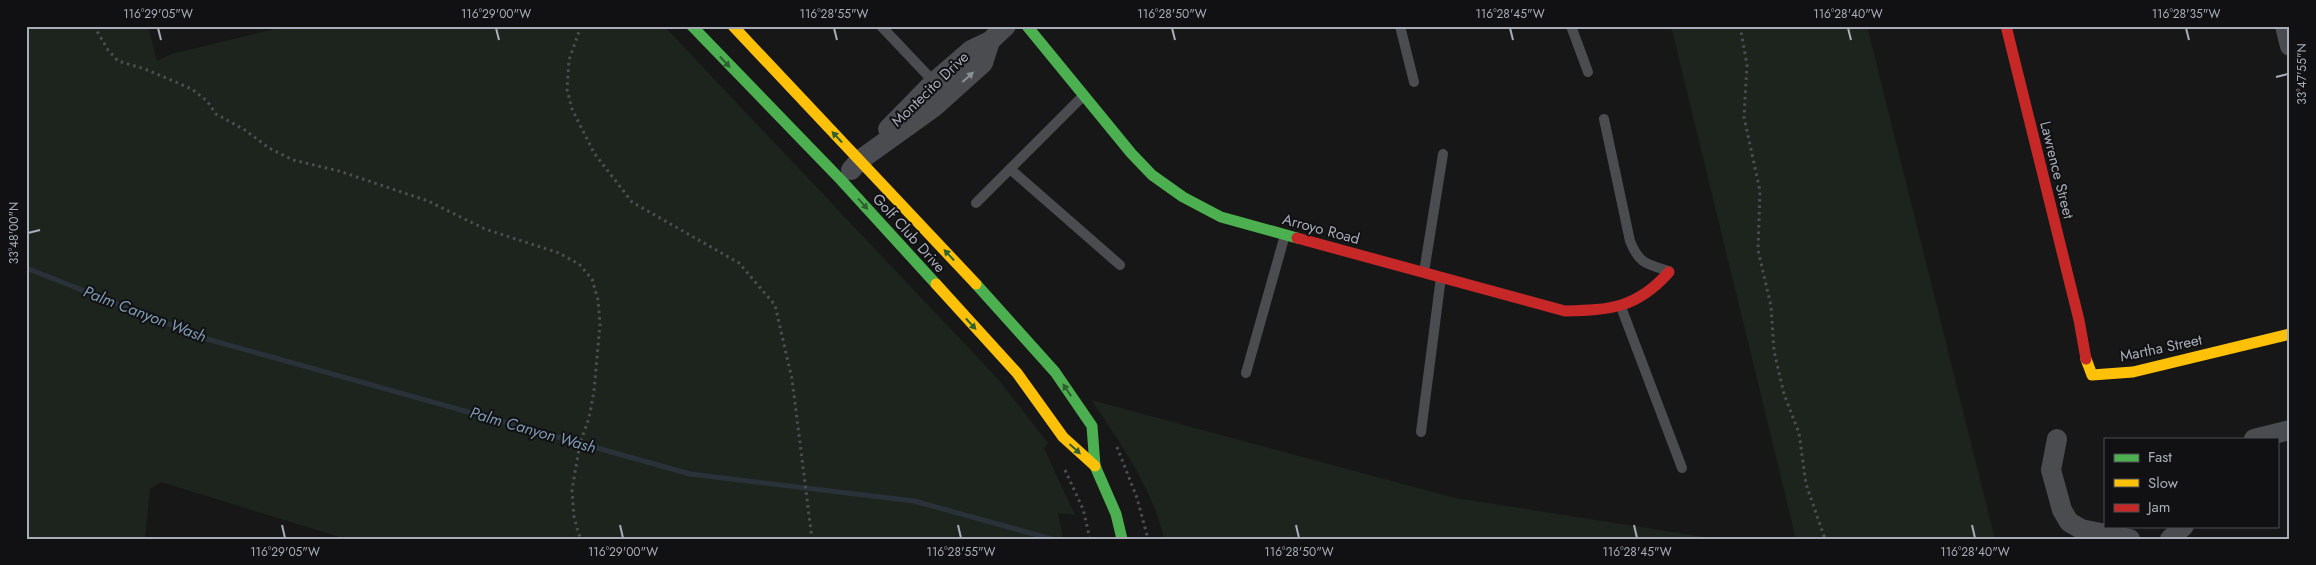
<svg xmlns="http://www.w3.org/2000/svg" width="2316" height="565" font-family="Jost,sans-serif">
<rect width="100%" height="100%" fill="#171717"/>
<!-- green -->
<g fill="#1d241e">
<path d="M26 26H148L157 61 172 54 287 26H664L998 379 1048 443 1044 448 1075 515 1058 513 1063 539H346L161 482 150 489 145 539H26Z"/>
<path d="M1671 26H1867L1995 539H1796Z"/>
<path d="M1091 400 1455 498 1717 539H1164C1154 491 1119 440 1091 400Z"/>
</g>
<g fill="none" stroke-linecap="round" stroke-linejoin="round">
<!-- stream -->
<path stroke="#2a3239" stroke-width="5" d="M26 268 207 339 690 474 914 501 1052 539"/>
<!-- path -->
<g stroke="#4d4e52" stroke-width="3" stroke-dasharray="2.5 4" stroke-linecap="butt">
<path d="M94 26 108 50 118 61 145 69 192 89 207 101 216 114 245 130 269 148 293 160 339 171 428 201 485 229 559 253 579 264 592 279 598 300 600 324 594 391 589 418 580 443 572 490 574 517 579 535 583 539"/>
<path d="M581 26 569 60 567 89 572 109 594 153 632 202 739 263 775 305 792 379 812 539"/>
<path d="M1740 26 1747 65 1744 117 1760 191 1758 250 1771 306 1774 351 1784 394 1799 433 1806 484 1825 539"/>
<path d="M1117 447 1137 498 1148 539"/>
<path d="M1065 470 1083 509 1090 539"/>
</g>
<!-- lane -->
<g stroke="#4b4c50" stroke-width="10">
<path d="M881 26 936 84"/>
<path d="M1400 26 1414 82"/>
<path d="M1571 26 1588 72"/>
<path d="M1604 119 1630 241C1639 264 1647 264 1669 271"/>
<path d="M1010 169 1120 265"/>
<path d="M976 203 1083 96"/>
<path d="M1424 272 1443 154"/>
<path d="M1621 307 1682 468"/>
<path d="M1246 373 1285 235"/>
<path d="M1421 432 1441 277"/>
</g>
<!-- street -->
<g stroke="#4b4c50" stroke-width="20">
<path d="M2285 26 2290 46"/>
<path d="M888 129 934 82 971 50 990 41 1006 26"/>
<path d="M851 170 860 160 934 107 983 63 990 41"/>
<path d="M2057 439 2051 470 2062 510 2069 522 2081 529 2130 539"/>
<path d="M2254 439 2290 430"/>
<path d="M2170 539 2184 526"/>
</g>
<!-- fast -->
<g stroke="#4caf50" stroke-width="11">
<path d="M692 26 841 180 936 284"/>
<path d="M1027 26 1131 153 1152 175 1183 197 1221 217 1297 238"/>
<path d="M976 284 1055 372 1092 426 1095 466 1116 514 1122 539"/>
</g>
<!-- slow -->
<g stroke="#ffc107" stroke-width="11">
<path d="M733 26 976 284"/>
<path d="M936 284 1017 373 1063 437 1095 466"/>
<path d="M2086 359 2092 375 2133 372 2290 334"/>
</g>
<!-- jam -->
<g stroke="#c62828" stroke-width="11">
<path d="M2006 26 2079 320 2086 359"/>
<path d="M1297 238 1565 311C1611 310 1637 308 1669 272"/>
</g>
</g>
<!-- one-way arrows -->
<defs><path id="oneway-solid" d="M-6-.8H1V-3.2L6.5 0L1 3.2V.8H-6Z" transform="scale(1.25)"/></defs>
<g fill="#2e6032">
<use href="#oneway-solid" transform="translate(725 62) rotate(47)"/>
<use href="#oneway-solid" transform="translate(837 137) rotate(-133)"/>
<use href="#oneway-solid" transform="translate(863 204) rotate(48)"/>
<use href="#oneway-solid" transform="translate(949 255) rotate(-133)"/>
<use href="#oneway-solid" transform="translate(971 324) rotate(47)"/>
<use href="#oneway-solid" transform="translate(1067 390) rotate(-124)"/>
<use href="#oneway-solid" transform="translate(1075 449) rotate(42)"/>
</g>
<use fill="#8c9099" href="#oneway-solid" transform="translate(968 77) rotate(-42)"/>
<!-- ticks -->
<path fill="none" stroke="#a8adb8" stroke-width="2" d="M158 28 161 40M496 28 499 40M834 28 837 40M1172 28 1175 40M1510 28 1513 40M1848 28 1851 40M2186 28 2189 40M2276 77 2288 74M28 233 40 230M282 525 285 538M620 525 623 538M958 525 961 538M1296 525 1299 538M1634 525 1637 538M1972 525 1975 538"/>
<g text-anchor="middle" dominant-baseline="central" stroke-width="4" stroke-linejoin="round" paint-order="stroke">
<!-- street labels -->
<g font-size="15" fill="#a8adb8" stroke="#111113">
<text transform="translate(930 89) rotate(-44)">Montecito Drive</text>
<text transform="translate(2057 170) rotate(76)">Lawrence Street</text>
<text transform="translate(1321 229) rotate(15)">Arroyo Road</text>
<text transform="translate(909 233) rotate(48)">Golf Club Drive</text>
<text transform="translate(2161 348) rotate(-12)">Martha Street</text>
</g>
<!-- water labels -->
<g font-size="16" font-style="italic" fill="#7f9bb3" stroke="#111113">
<text transform="translate(145 314) rotate(21)">Palm Canyon Wash</text>
<text transform="translate(533 430) rotate(16)">Palm Canyon Wash</text>
</g>
</g>
<!-- border -->
<rect width="2316" height="565" fill="none" stroke="#111113" stroke-width="55"/>
<!-- legend -->
<rect x="2104" y="438" width="175" height="90" fill="#111113" stroke="#4d4f55"/>
<rect x="2114" y="454" width="25" height="8" fill="#4caf50" stroke="#4d4f55"/>
<text x="2148" y="462" font-size="15" fill="#a8adb8">Fast</text>
<rect x="2114" y="479" width="25" height="8" fill="#ffc107" stroke="#4d4f55"/>
<text x="2148" y="488" font-size="15" fill="#a8adb8">Slow</text>
<rect x="2114" y="504" width="25" height="8" fill="#c62828" stroke="#4d4f55"/>
<text x="2148" y="512" font-size="15" fill="#a8adb8">Jam</text>
<rect x="28" y="28" width="2260" height="510" fill="none" stroke="#a8adb8" stroke-width="2"/>
<g font-size="12" text-anchor="middle" fill="#a8adb8">
<text x="158" y="18">116°29'05"W</text>
<text x="496" y="18">116°29'00"W</text>
<text x="834" y="18">116°28'55"W</text>
<text x="1172" y="18">116°28'50"W</text>
<text x="1510" y="18">116°28'45"W</text>
<text x="1848" y="18">116°28'40"W</text>
<text x="2186" y="18">116°28'35"W</text>
<text transform="translate(2302 74) rotate(-90)" y="4">33°47'55"N</text>
<text transform="translate(14 233) rotate(-90)" y="4">33°48'00"N</text>
<text x="285" y="556">116°29'05"W</text>
<text x="623" y="556">116°29'00"W</text>
<text x="961" y="556">116°28'55"W</text>
<text x="1299" y="556">116°28'50"W</text>
<text x="1637" y="556">116°28'45"W</text>
<text x="1975" y="556">116°28'40"W</text>
</g>
</svg>
